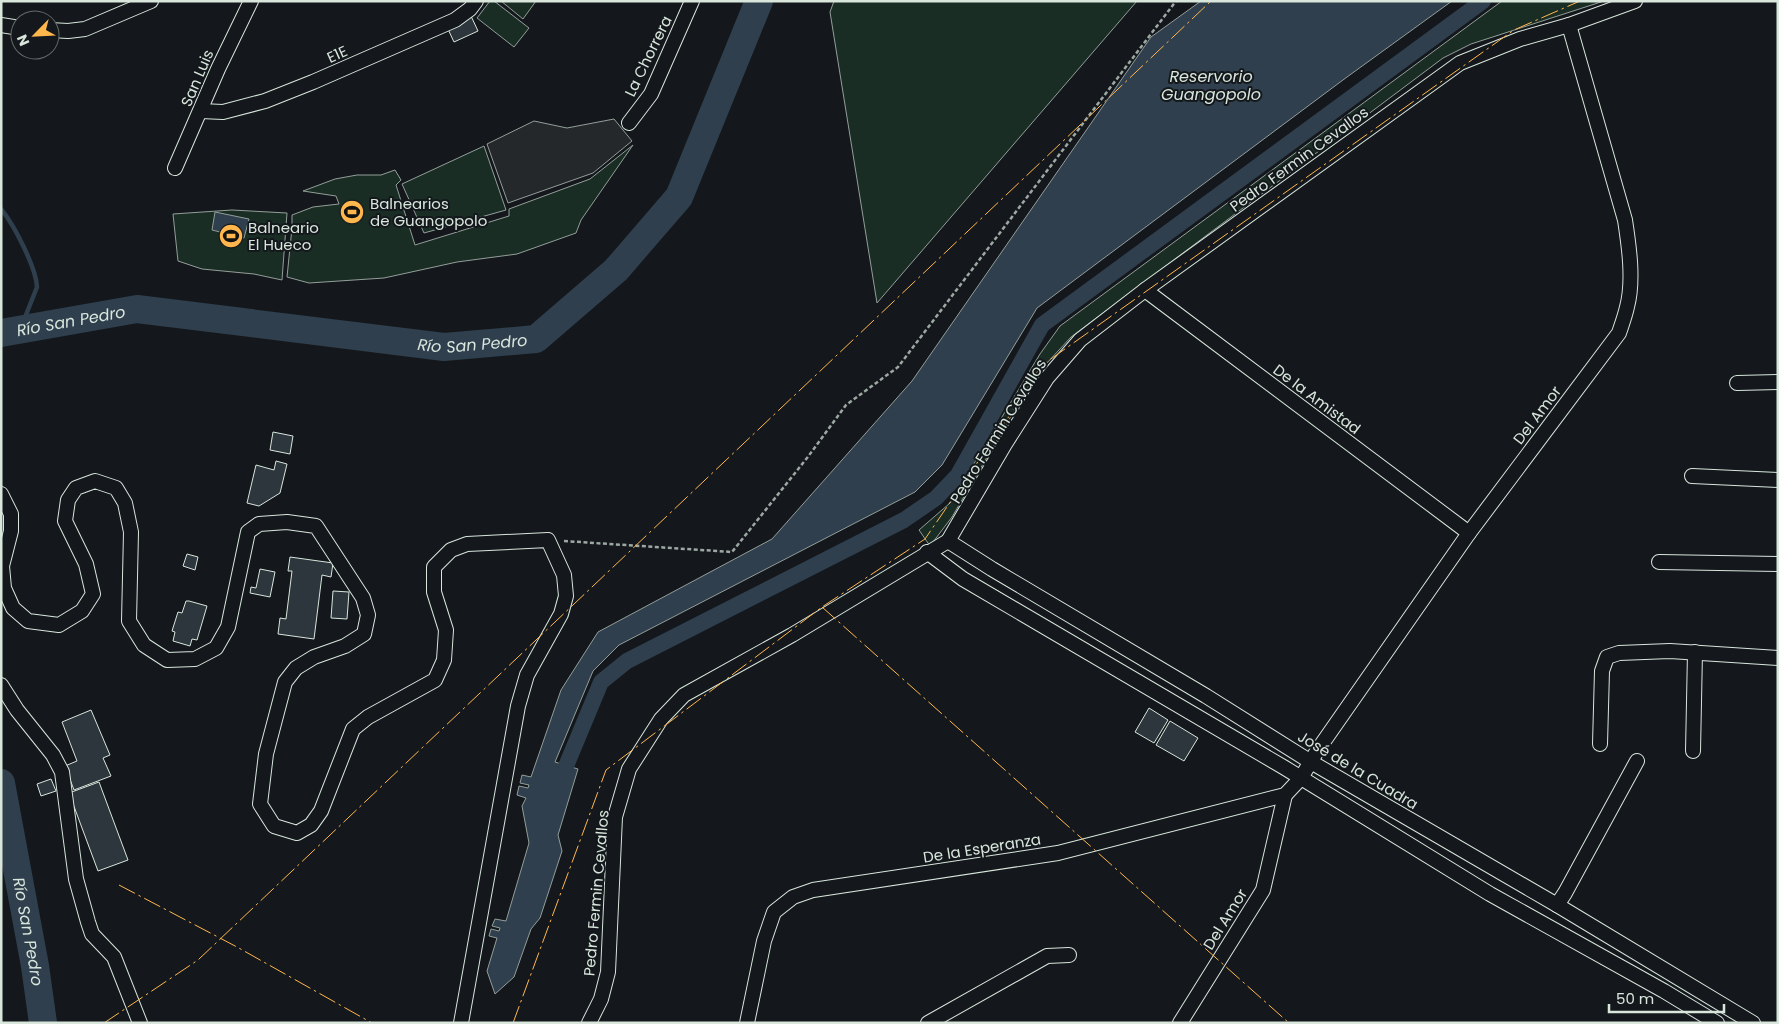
<svg xmlns="http://www.w3.org/2000/svg" width="1779" height="1024" font-family="Poppins,sans-serif">
<rect width="100%" height="100%" fill="#14181c"/>
<!-- green -->
<g fill="#1a2d24" stroke="#939e99">
<path d="M490 1H494L529 28 514 47 477 18Z"/>
<path d="M501 1H536L523 19Z"/>
<path d="M834 1H1137L877 303 830 12Z"/>
<path d="M1502 1H1604L1471 44 1443 58 1071 337 1034 377 952 517 930 546 919 530 950 503 1040 354 1060 326Z"/>
<path d="M633 145 581 220 576 233 517 254 457 262 384 278 309 283 287 277 292 228V215L313 207 339 204 336 196 303 191 335 179 357 175H381L395 170 401 180 396 185 415 245 509 216V209L590 179Z"/>
<path d="M484 146 506 210 424 233 402 184Z"/>
<path d="M232 210 287 213 282 280 254 274 202 269 178 261 173 214Z"/>
</g>
<!-- parking -->
<path fill="#24282b" stroke="#939e99" d="M614 119 632 141 593 173 508 203 487 144 534 121 567 128Z"/>
<!-- water -->
<g fill="#2f3f4d" stroke="#939e99">
<path d="M1201 1H1452L1347 77 1037 308 942 465 915 492 619 645 593 671 555 762 578 769 558 835 562 851 540 918 531 929 514 977 495 994 487 971 497 938 489 936 491 929 499 931 500 928 492 926 495 919 506 921 529 843 522 806 526 798 517 795 519 786 528 788 529 785 520 783 522 775 531 777 561 690 598 632 772 539 912 381 1151 37Z"/>
<path d="M215 212 249 219 244 238 212 230Z"/>
</g>
<g fill="none" stroke-linecap="round" stroke-linejoin="round">
<!-- stream -->
<path stroke="#2f3f4d" stroke-width="4.5" d="M1 209C14 225 36 267 37 287L20 330"/>
<!-- canal -->
<path stroke="#2f3f4d" stroke-width="16" d="M566 766 601 682 627 661 904 520 936 498 958 475 1042 325 1483 1"/>
<!-- river -->
<g stroke="#2f3f4d" stroke-width="28">
<path id="s1" d="M1 333 137 309 444 347 536 339 616 270 679 197 759 1"/>
<path id="s2" d="M1 783 35 966 43 1023"/>
</g>
</g>
<!-- building -->
<g fill="#2c363c" stroke="#d8e6dc">
<path d="M471 16 478 31 454 42 447 27Z"/>
<path d="M273 432 293 436 290 454 270 450Z"/>
<path d="M276 461 287 464 280 493 259 506 247 503 256 465 274 470Z"/>
<path d="M187 554 198 557 195 570 183 566Z"/>
<path d="M290 557 333 563 331 577 322 575 314 639 278 634 280 618 286 619 292 571H288Z"/>
<path d="M260 569 275 572 270 597 250 593 251 587 256 588Z"/>
<path d="M333 591 349 592 347 619 331 618Z"/>
<path d="M186 601H189L207 606 197 640 192 639 190 646 173 641 175 632 172 631 178 612 182 613Z"/>
<path d="M1149 708 1168 720 1154 743 1135 732Z"/>
<path d="M91 710 110 755 103 758 111 776 74 790 65 766 77 761 62 722Z"/>
<path d="M1170 721 1198 738 1184 761 1156 745Z"/>
<path d="M51 779 56 791 41 796 37 784Z"/>
<path d="M99 782 128 860 98 871 69 793Z"/>
</g>
<g fill="none" stroke-linecap="round" stroke-linejoin="round">
<!-- street casing -->
<g stroke="#d8e6dc" stroke-width="16">
<g id="street">
<path d="M1 25 20 28"/>
<path d="M50 30 68 31 85 29 151 1"/>
<path d="M201 111 223 112 265 101 313 82 455 20 470 9 476 1"/>
<path d="M629 123 651 94 692 1"/>
<path d="M175 168 218 69 251 1"/>
<path d="M1145 290 1469 533"/>
<path d="M1737 383 1778 382"/>
<path d="M1692 476 1778 480"/>
<path d="M1 494 11 514V531L2 566 4 588 13 608 28 621 59 625 82 611 93 594 86 564 65 521 68 500 76 488 95 481 116 488 125 503 131 532 129 621 144 645 167 660 195 659 216 648 228 627 248 532 259 524 287 522 316 526 363 598 368 615 364 634 345 646 314 657 296 668 285 682 266 754 260 804 274 826 297 833 311 825 321 811 353 729 368 717 435 680 444 660 446 630 434 592V567L451 550 467 544 548 540 564 575 566 596 561 614 527 675 518 706 461 1023"/>
<path d="M948 541 992 569 1206 696 1311 762 1557 905 1753 1023"/>
<path d="M927 552 963 579 1285 768 1490 894 1664 991 1717 1023"/>
<path d="M1659 562 1778 564"/>
<path d="M1 685 17 710 53 755 62 772 76 879 88 922 92 934 114 957 140 1023"/>
<path d="M1600 744 1602 671 1607 657 1619 653 1670 651 1778 658"/>
<path d="M1693 751 1695 652"/>
<path d="M1557 905 1565 893 1637 761"/>
<path d="M589 1023 601 999 608 972 615 817 629 769 661 719 684 695 792 635 948 541 1005 444 1047 378 1080 340 1145 290 1460 63 1520 39 1569 25 1635 1"/>
<path d="M747 1023 764 941 774 912 793 897 813 890 1058 853 1285 795 1301 778 1317 751 1469 533 1619 333C1622 324 1625 316 1627 307 1634 281 1629 246 1625 220L1569 25"/>
<path d="M928 1023 1047 956 1069 955"/>
<path d="M1180 1023 1263 890 1285 795"/>
</g>
</g>
<!-- path -->
<path stroke="#9da8a2" stroke-width="2.5" stroke-dasharray="4 2.5" stroke-linecap="butt" d="M564 541 732 552 807 458 846 405 898 367 1176 1"/>
<!-- street -->
<use href="#street" stroke="#14181c" stroke-width="14"/>
<!-- power -->
<g stroke="#ffb74d" stroke-width="1" stroke-dasharray="18 4 2.5 4" stroke-linecap="butt">
<path d="M822 607 1289 1023"/>
<path d="M119 885 237 947 372 1023"/>
<path d="M104 1023 198 960 1211 1"/>
<path d="M513 1023 606 770 822 607 925 539 1012 412 1041 366 1514 30 1580 1"/>
</g>
</g>
<!-- icons -->
<defs>
<g id="stadium-disc" transform="scale(1.25)"><circle r="9.5" fill="#ffb74d" stroke="#14181c"/><path d="M0-5a6.5 5 0 1 0 0 10a6.5 5 0 1 0 0-10ZM-3.5-1.8h7v3.6h-7Z" fill="#111"/></g>
</defs>
<g fill-rule="evenodd">
<use href="#stadium-disc" x="352" y="212"/>
<use href="#stadium-disc" x="231" y="236"/>
</g>
<g text-anchor="middle" dominant-baseline="central" stroke-width="4" stroke-linejoin="round" paint-order="stroke">
<!-- street labels -->
<g font-size="15" fill="#d8e6dc" stroke="#14181c">
<text transform="translate(337 54) rotate(-24)">E1E</text>
<text transform="translate(648 56) rotate(-64)">La Chorrera</text>
<text transform="translate(197 78) rotate(-67)">San Luis</text>
<text transform="translate(1299 159) rotate(-36)">Pedro Fermin Cevallos</text>
<text transform="translate(1317 399) rotate(37)">De la Amistad</text>
<text transform="translate(1537 415) rotate(-53)">Del Amor</text>
<text transform="translate(998 431) rotate(-58)">Pedro Fermin Cevallos</text>
<text transform="translate(1358 770) rotate(31)">José de la Cuadra</text>
<text transform="translate(982 848) rotate(-9)">De la Esperanza</text>
<text transform="translate(596 893) rotate(-85)">Pedro Fermin Cevallos</text>
<text transform="translate(1225 919) rotate(-58)">Del Amor</text>
</g>
<!-- poi labels -->
<g font-size="15" fill="#d8e6dc" stroke="#14181c" text-anchor="start">
<text x="370" y="203">Balnearios<tspan x="370" dy="17">de Guangopolo</tspan></text>
<text x="248" y="227">Balneario<tspan x="248" dy="17">El Hueco</tspan></text>
</g>
<!-- water labels -->
<g font-size="16" font-style="italic" fill="#d8e6dc" stroke="#14181c">
<text x="1211" y="76">Reservorio<tspan x="1211" dy="18">Guangopolo</tspan></text>
<text stroke="none"><textPath href="#s1" startOffset="71">Río San Pedro</textPath></text>
<text stroke="none"><textPath href="#s1" startOffset="476">Río San Pedro</textPath></text>
<text stroke="none"><textPath href="#s2" startOffset="151">Río San Pedro</textPath></text>
</g>
</g>
<!-- border -->
<rect width="1779" height="1024" fill="none" stroke="#d8e6dc" stroke-width="5"/>
<!-- north arrow -->
<g transform="translate(35 35) rotate(246)"><circle r="24" fill="#14181c" stroke="#626a69"/>
<path d="M0-4L9 19L0 12L-9 19Z" fill="#ffb74d"/>
<text y="-8" font-size="14" font-weight="bold" text-anchor="middle" fill="#d8e6dc">N</text>
</g>
<!-- scale -->
<path d="M1609 1004v8h115v-8" fill="none" stroke="#d8e6dc" stroke-width="2.5"/>
<text x="1616" y="1004" font-size="15" fill="#d8e6dc" stroke="#14181c" stroke-width="4" paint-order="stroke">50 m</text>
</svg>
